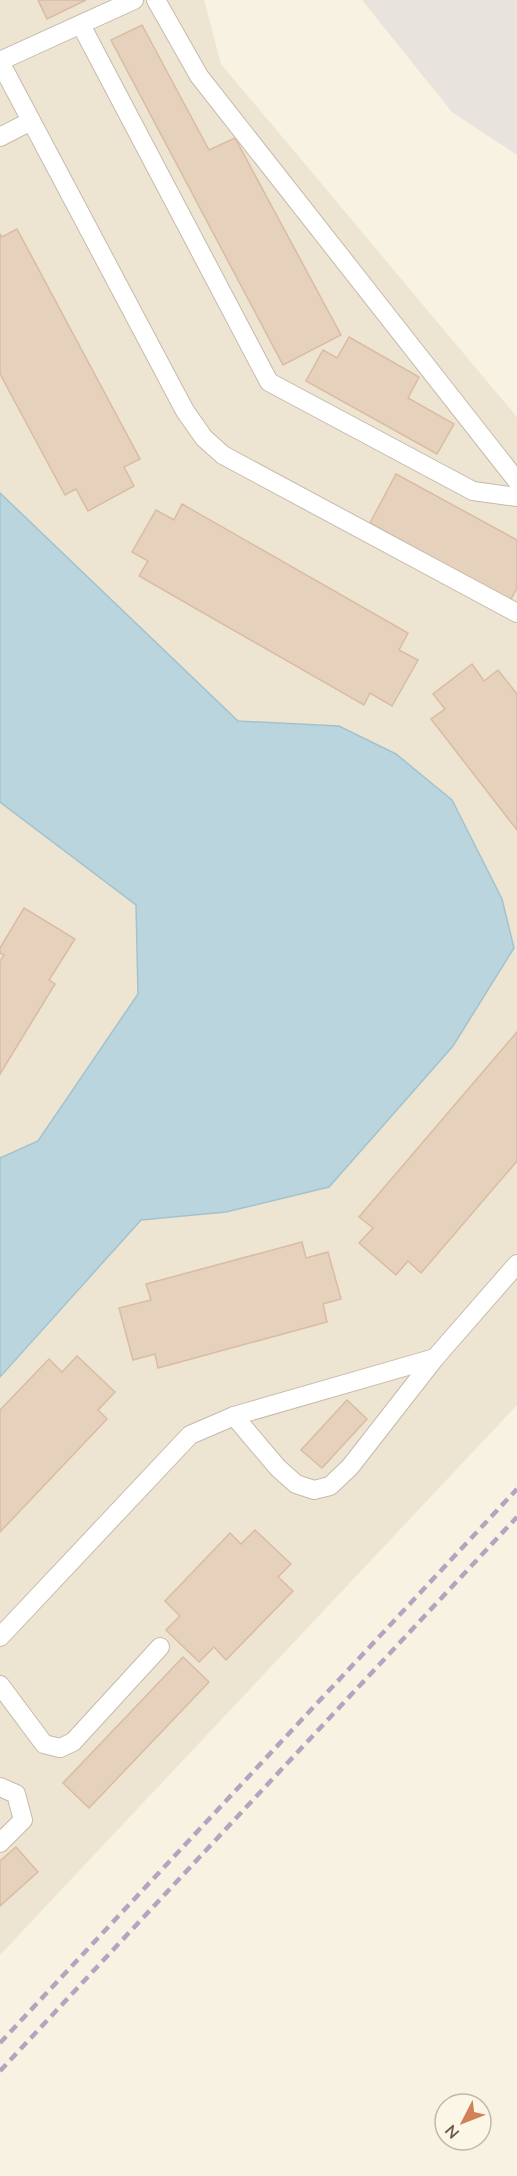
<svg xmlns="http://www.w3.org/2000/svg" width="517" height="2176" font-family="'Nunito Sans',sans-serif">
<rect width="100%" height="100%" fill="#f8f2e2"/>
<!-- residential -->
<path fill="#eee4d2" d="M0 0H204L221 64 517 417V1405L0 1955Z"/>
<!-- industrial -->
<path fill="#e8e3dc" d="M362 0H517V155L452 112Z"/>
<!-- water -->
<path fill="#bad5de" stroke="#a2c3ce" stroke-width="1.5" d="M0 493 238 721 339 726 396 754 452 800 502 899 514 948 453 1046 329 1187 226 1212 141 1220 0 1377V1158L38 1141 138 994 136 905 0 802Z"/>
<!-- building -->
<g fill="#e6d2bc" stroke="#d9bca1" stroke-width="1.5">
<path d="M38 0H86L47 19Z"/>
<path d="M142 25 209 150 235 138 341 335 283 365 111 40Z"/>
<path d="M17 229 140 459 124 467 134 486 88 511 76 489 65 495 0 374V234L2 237Z"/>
<path d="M349 337 419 377 408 398 454 424 437 454 306 381 323 350 337 358Z"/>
<path d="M396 474 517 540V588L510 601 370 523Z"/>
<path d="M182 504 408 633 399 650 418 660 392 706 370 693 364 705 139 576 148 561 132 552 156 510 174 520Z"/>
<path d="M472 664 484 681 498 670 517 694V830L431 719 445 709 433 694Z"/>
<path d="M24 908 75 939 49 980 55 984 0 1074V961L4 955 0 953V948Z"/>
<path d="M517 1032V1161L421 1273 408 1261 396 1275 359 1243 373 1228 359 1217Z"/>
<path d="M302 1242 306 1258 328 1252 341 1299 323 1304 327 1322 158 1368 155 1354 133 1360 119 1308 151 1300 146 1284Z"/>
<path d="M77 1356 115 1392 98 1410 107 1419 0 1532V1410L49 1359 62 1372Z"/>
<path d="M347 1400 367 1419 322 1468 301 1450Z"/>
<path d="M255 1530 291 1564 278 1577 293 1591 226 1660 214 1647 199 1662 166 1630 180 1616 165 1601 230 1533 241 1544Z"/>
<path d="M183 1657 209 1682 89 1808 63 1783Z"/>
<path d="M16 1847 38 1872 0 1906V1861Z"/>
</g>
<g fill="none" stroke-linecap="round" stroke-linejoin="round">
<!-- service casing -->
<g stroke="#c7baab" stroke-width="20">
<g id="service">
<path d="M156 0 199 76 517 481"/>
<path d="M81 25 269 382 473 491 517 497"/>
<path d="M0 61 134 0"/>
<path d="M0 62 185 411 204 438 223 455 517 613"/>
<path d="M0 137 31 121"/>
<path d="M234 1416 278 1468 296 1484 314 1490 330 1486 350 1467 435 1358"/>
<path d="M0 1637 190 1435 234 1416 435 1358 517 1264"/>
<path d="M0 1685 44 1744 60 1748 73 1742 160 1647"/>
<path d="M0 1787 16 1794 23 1820 0 1843"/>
</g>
</g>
<!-- service -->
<use href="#service" stroke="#fff" stroke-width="18"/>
<!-- rail -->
<g stroke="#b5a3bf" stroke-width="4.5" stroke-dasharray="9 6" stroke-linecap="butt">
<path d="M0 2043 517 1489"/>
<path d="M0 2071 517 1517"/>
</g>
</g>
<!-- north arrow -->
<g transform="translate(463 2122) rotate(228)"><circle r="28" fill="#fcf6e7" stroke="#c2b8a9" stroke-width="1.5"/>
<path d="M0-4.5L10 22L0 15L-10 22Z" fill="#d18058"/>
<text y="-9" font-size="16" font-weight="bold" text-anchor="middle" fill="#6c5b4c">N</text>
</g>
</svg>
